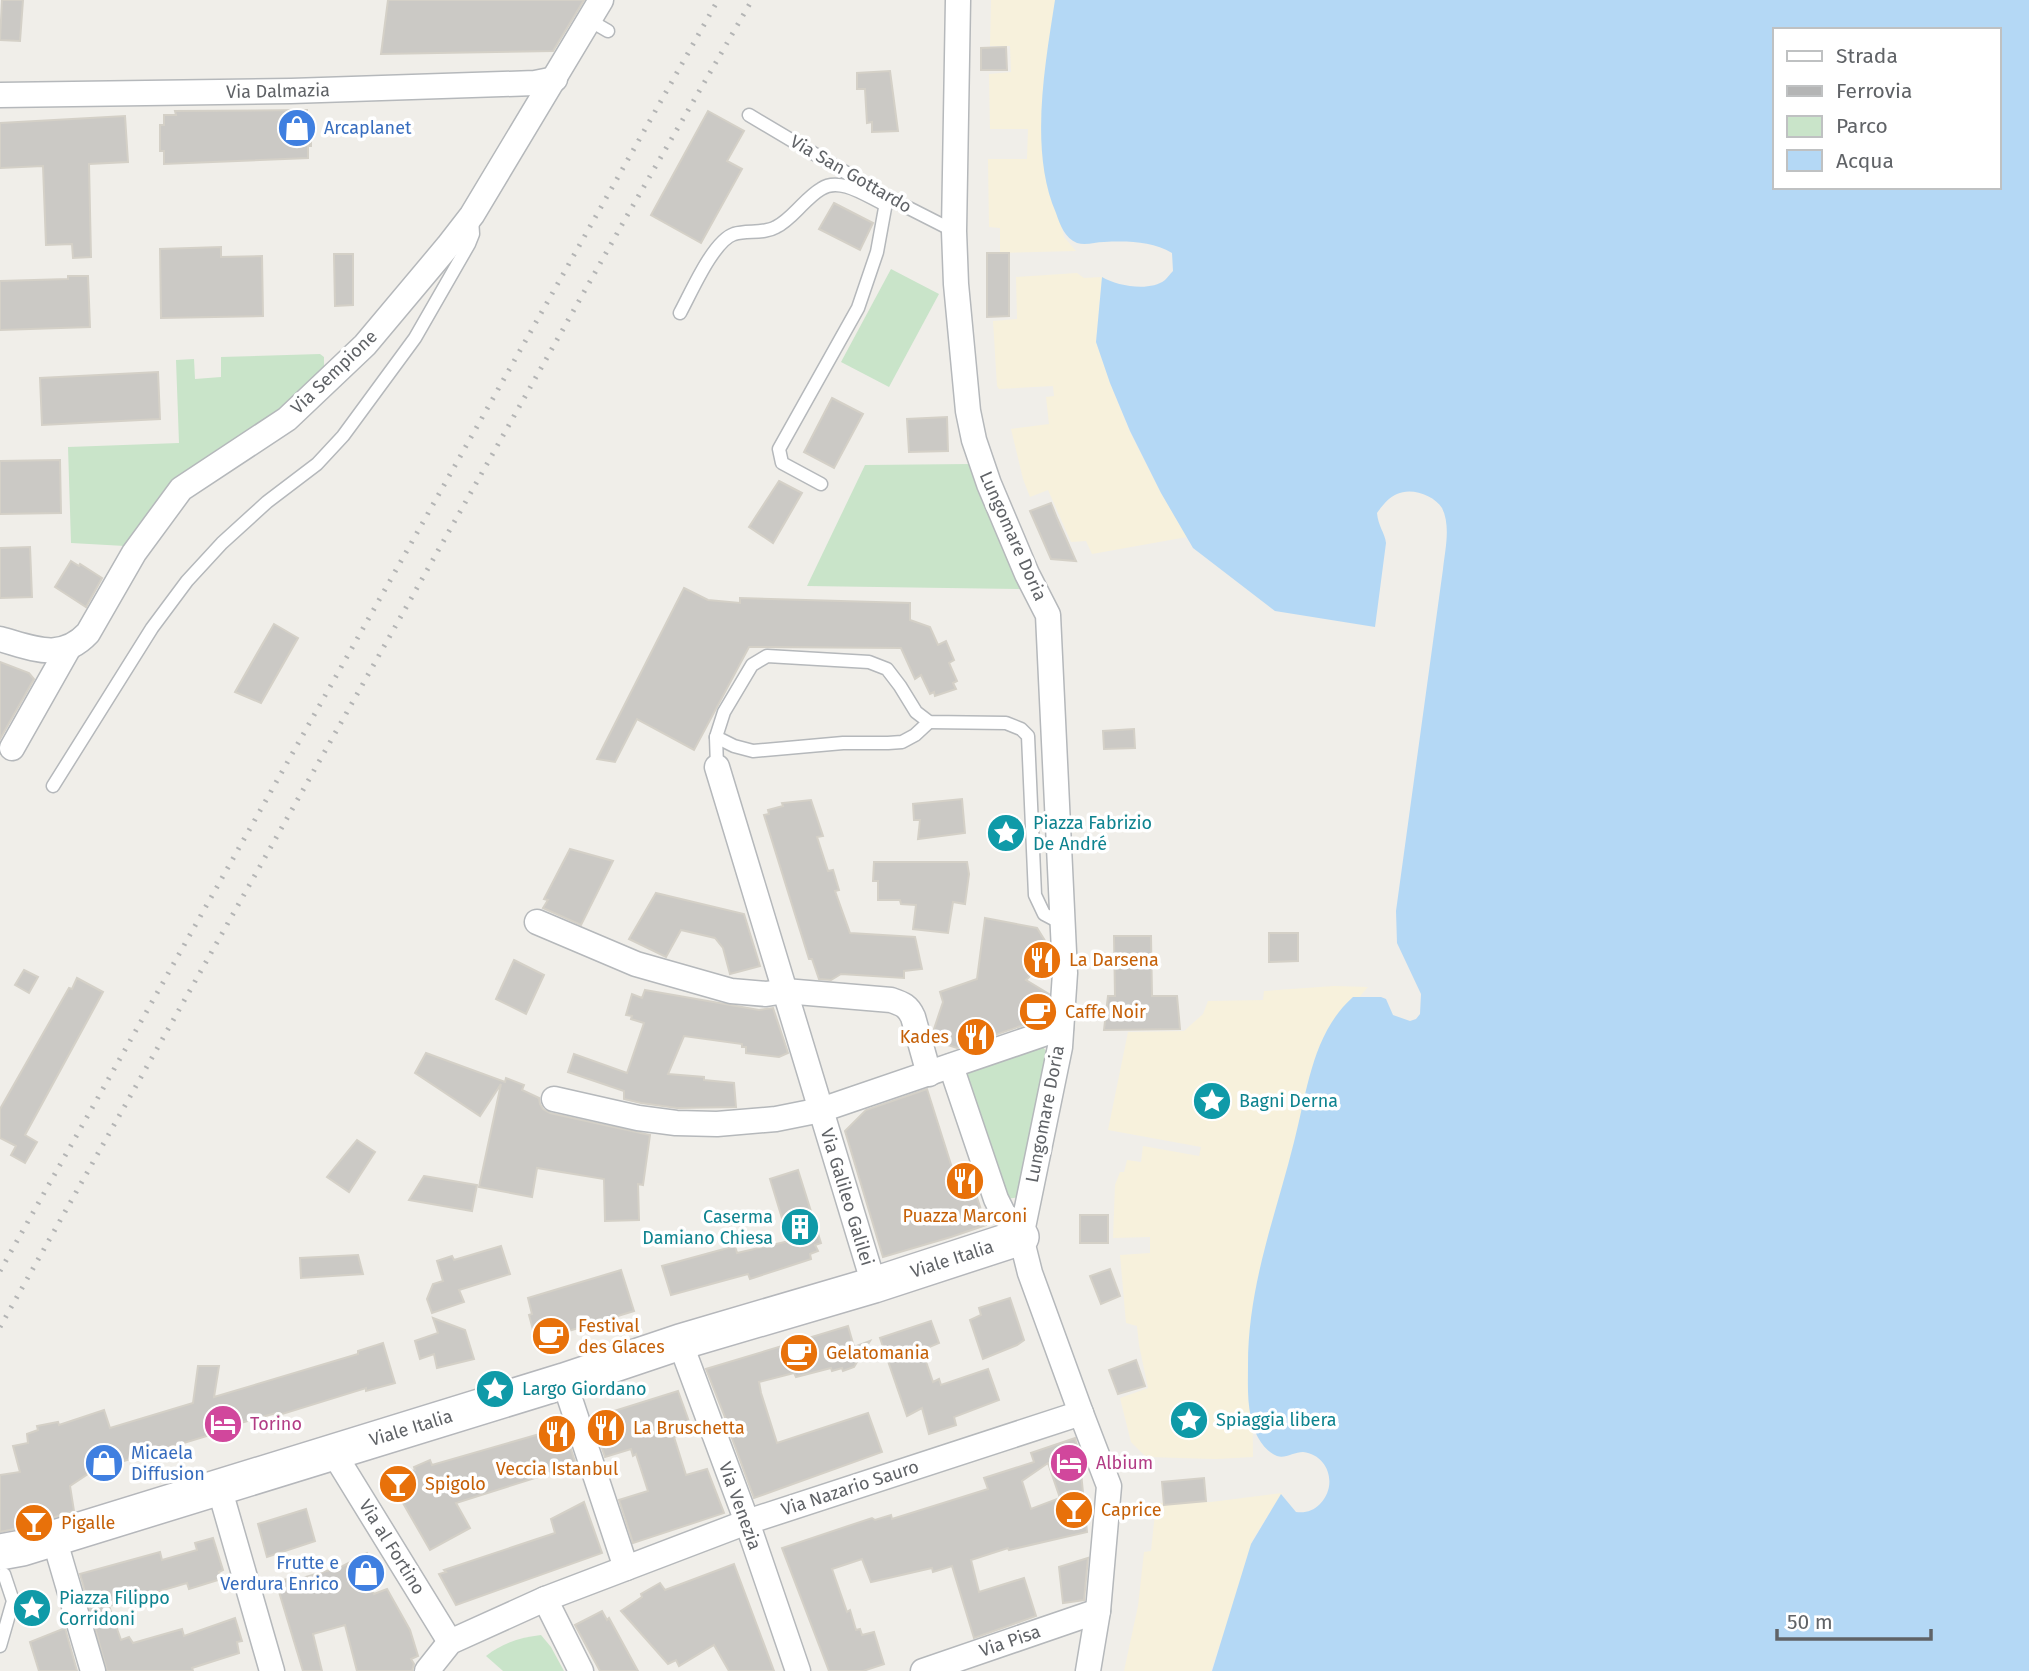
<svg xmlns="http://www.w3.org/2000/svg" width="2029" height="1671" font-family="'Fira Sans',sans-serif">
<rect width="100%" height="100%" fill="#f0eee9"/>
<!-- green -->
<g fill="#c9e4c9">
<path d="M891 269 939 294 889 387 841 362Z"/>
<path d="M320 354 324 357V369L278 413 125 546 71 543 68 447 179 443 176 360 194 359 195 379 221 377V357Z"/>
<path d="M970 464 1022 589 807 586 865 465Z"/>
<path d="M1042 1046 1047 1052 1019 1197 1007 1199 965 1079 969 1073Z"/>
<path d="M541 1635 551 1647 564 1671H503L486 1656C502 1643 522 1637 541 1635Z"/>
</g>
<!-- sand -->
<g fill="#f7f1dc">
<path d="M991 0H1061L1056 202 1064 237 1076 251 1000 253V228L989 227 988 159H1027L1028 129H990L989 74 1011 72 1010 46H990Z"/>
<path d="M1077 273 1084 278 1102 277 1096 342 1110 383 1130 432 1161 493 1187 537 1092 554 1086 541 1071 542 1048 490 1030 497 1023 479 1011 429 1049 424 1046 397 1054 396 1053 386 999 389 997 386 993 321 1017 319 1016 277Z"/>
<path d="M1334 986 1368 987 1353 1004 1252 1351 1253 1457 1216 1459 1146 1457 1131 1442 1120 1398 1148 1388 1139 1345 1137 1326 1126 1323 1120 1255 1150 1253V1237L1113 1238 1115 1185 1120 1172H1124L1127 1160 1141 1162 1143 1146 1199 1156 1201 1147 1108 1130 1128 1032 1184 1031 1203 1014 1208 1001 1263 1000 1264 991Z"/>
<path d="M1282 1493 1252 1541 1238 1591 1211 1671H1124L1138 1606 1144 1552 1151 1551 1156 1503 1211 1502Z"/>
</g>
<!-- water -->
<path fill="#b4d8f5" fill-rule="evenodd" d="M1055 0H2029V1671H1212L1251 1544 1281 1494 1296 1512C1306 1513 1313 1511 1320 1504 1338 1486 1329 1455 1303 1452 1294 1452 1285 1459 1277 1456 1263 1451 1253 1431 1251 1418 1247 1400 1248 1383 1248 1365 1248 1285 1275 1218 1294 1142 1307 1093 1312 1033 1353 997H1381L1386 999 1393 1015 1410 1021 1416 1019 1420 1014 1421 994 1397 943 1396 911 1443 569C1445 550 1451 526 1442 508 1434 495 1411 487 1397 494 1389 497 1382 506 1377 513 1378 526 1385 533 1386 543L1375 627 1275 611 1193 548 1161 493 1130 431 1110 383 1096 342 1102 277C1117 286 1150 292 1165 280 1168 277 1170 274 1173 271L1172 253C1152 241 1127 241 1104 242 1095 242 1086 246 1077 243 1065 238 1060 225 1056 213 1029 151 1045 65 1055 0ZM1775 30H1999V187H1775Z"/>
<!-- building -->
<g fill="#cbc9c5" stroke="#d4d0c7" stroke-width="2" fill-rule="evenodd">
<path d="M2 0H23L20 41 0 40Z"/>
<path d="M388 0H584L553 51 381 54Z"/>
<path d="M1006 47 1007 70H981V48Z"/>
<path d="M890 71 898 131 872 132V122L867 123 865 89H857V73Z"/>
<path d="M307 110V120H311V146H308V158L164 164V151H160V125H164V115H176L175 111Z"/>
<path d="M708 111 744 131 727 161 742 169 701 243 651 215Z"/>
<path d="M125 116 128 162 89 164 91 257 73 258 72 244 46 245 43 166 0 168V123Z"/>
<path d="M834 203 873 223 860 250 819 229Z"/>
<path d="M221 247V257L262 256 263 316 161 318 160 249Z"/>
<path d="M987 253H1009V316L987 317Z"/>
<path d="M334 254H353V305L335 306Z"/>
<path d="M68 276H88L90 327 0 330V281L68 279Z"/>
<path d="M158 372 160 419 42 425 40 378Z"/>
<path d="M832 398 863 414 834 468 804 452Z"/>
<path d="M947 417 948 451 909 452 907 419Z"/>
<path d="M60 460 61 513 0 514V461Z"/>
<path d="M779 481 802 493 773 543 749 527Z"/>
<path d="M1051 503 1057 518 1076 561 1051 559 1030 511Z"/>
<path d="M30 547 32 597 0 598V548Z"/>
<path d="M71 561 79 566 80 564 102 578 86 607 55 587Z"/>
<path d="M684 588 708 600 740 603V598L910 603V620L930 627 938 645 946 641 954 660 949 663 957 681 953 683 956 689 935 696 934 692 930 694 921 675 915 679 901 648 749 647 694 750 637 719 615 762 597 759Z"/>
<path d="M274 624 298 638 261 703 235 692Z"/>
<path d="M0 662 29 673 34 679 0 739Z"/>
<path d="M1134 729 1135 748 1104 749 1103 731Z"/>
<path d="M962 799 965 833 918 839 920 820H914L913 804Z"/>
<path d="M811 800 823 836 817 837 828 871 833 870 839 890 835 891 850 933 915 937 922 969 904 971V978L841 974 831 980 819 979 812 959H809L764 815 769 814 768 810 783 806 782 803Z"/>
<path d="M570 849 613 861 581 925 543 908 548 900 544 899Z"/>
<path d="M874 862H967L969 874 965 904 953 902 948 933 913 929 916 905 901 904 900 900H878V881H873Z"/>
<path d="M656 893 744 914 760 966 730 974 723 948 715 938 681 930 666 957 629 939Z"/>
<path d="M985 918 1037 928 1049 947V957L1026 980 1049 994 1048 1007 1041 1019 957 1048 935 1041 933 1032 943 1002 940 992 977 979Z"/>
<path d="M1269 933H1298V961L1269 962Z"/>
<path d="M1114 936H1151L1152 996H1177L1180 1029 1104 1030 1108 996H1115Z"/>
<path d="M514 960 544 975 526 1014 496 999Z"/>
<path d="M24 970 38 977 29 993 15 985Z"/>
<path d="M77 978 103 992 25 1135 37 1142 25 1163 11 1155 16 1146 0 1138V1109L69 988 72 989Z"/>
<path d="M645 990 759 1010 773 1008 788 1053 779 1057 746 1053V1047H742V1044L684 1036 668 1074 704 1077V1080L734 1083 736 1107 677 1108 641 1103 624 1099V1091L568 1072 574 1054 627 1073 644 1023 631 1019 632 1016 626 1015 632 994 642 998Z"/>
<path d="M426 1053 505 1082 506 1078 524 1085 522 1090 539 1098 540 1104 543 1109 550 1113 650 1135 643 1185 638 1184 639 1220 605 1221 604 1179 537 1168 532 1197 479 1187 501 1084 480 1116 415 1073Z"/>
<path d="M927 1089 954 1174 968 1170 986 1225 951 1237 883 1257 845 1131 866 1110Z"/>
<path d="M357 1140 375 1152 349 1192 327 1177Z"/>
<path d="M798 1170 821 1243 815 1245 818 1251 810 1254 811 1259 750 1279 748 1274 671 1295 662 1266 735 1246 737 1253 789 1241 770 1179Z"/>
<path d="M424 1176 477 1185 472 1211 409 1200Z"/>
<rect x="1080" y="1215" width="28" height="28"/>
<path d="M501 1246 510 1274 459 1290 464 1302 432 1313 427 1299 433 1284 443 1281 437 1261 452 1256 454 1260Z"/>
<path d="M358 1255 363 1274 301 1278 300 1258Z"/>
<path d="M1110 1269 1120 1296 1101 1304 1090 1276Z"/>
<path d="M621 1270 634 1311 536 1341 529 1315 532 1314 528 1298Z"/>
<path d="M1010 1298 1024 1340 1017 1345 983 1359 970 1320 981 1315 979 1308Z"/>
<path d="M433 1318 465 1330 474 1359 437 1368 434 1354 420 1359 415 1341 438 1333Z"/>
<path d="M931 1321 939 1343 922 1350 933 1382 939 1379 941 1385 988 1369 999 1400 954 1417 956 1425 929 1434 922 1408 907 1416 880 1338Z"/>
<path d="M848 1326 854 1347 870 1341 854 1367 843 1371 842 1368 832 1371 831 1368 796 1377 794 1373 759 1382 761 1393 777 1443 868 1413 882 1452 754 1498 729 1430H730L706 1369Z"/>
<path d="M383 1343 395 1383 366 1391V1388L276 1416V1413L226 1427 227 1430 210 1437V1435L94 1470 70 1486 74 1511 23 1527 0 1532V1475L20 1472 13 1446 28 1443 27 1434 38 1430 37 1426 58 1422 59 1425 104 1410 110 1428 193 1403 198 1366H219L214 1397 358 1354V1351Z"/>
<path d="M1136 1360 1145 1386 1118 1394 1109 1370Z"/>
<path d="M678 1391 692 1430 674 1437 686 1475 707 1469 724 1513 633 1543 619 1500 648 1491 636 1454 633 1456 631 1449 605 1457 592 1418Z"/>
<path d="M564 1427 576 1465 456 1503 470 1528 430 1550 392 1484 396 1476 415 1470 414 1467 430 1460 432 1465Z"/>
<path d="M1075 1438 1079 1453 1087 1532 1009 1550 1008 1548 971 1560 979 1592 1024 1578 1036 1616 974 1638 952 1566 933 1572 932 1568 871 1582 862 1559 832 1569 847 1612 850 1610 856 1630 860 1629 862 1635 874 1632 884 1664 863 1671H829L782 1548 872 1518 875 1520 891 1515 892 1519 988 1489 984 1478 1034 1462 1031 1453ZM1048 1463 1060 1498 1031 1509 1022 1481Z"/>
<path d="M1204 1478 1206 1501 1164 1505 1162 1482Z"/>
<path d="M584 1502 602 1553 456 1605 439 1574 446 1572 444 1570 555 1533 551 1519Z"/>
<path d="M306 1509 315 1541 267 1557 258 1524Z"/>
<path d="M213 1538 223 1570 219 1572 221 1579 189 1589 187 1583 109 1606 121 1640 129 1637 133 1643 182 1629 184 1636 235 1618 242 1641 237 1642 239 1653 192 1668 193 1671H107L80 1574 160 1552 162 1560 197 1550 195 1543Z"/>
<path d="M367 1553 380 1577 369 1583 374 1594 387 1589 410 1630 418 1656 411 1659 414 1664 412 1671H357L345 1625 313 1634 322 1671H303L276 1582 291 1578 292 1581 330 1570 343 1566Z"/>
<path d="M1088 1558 1084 1600 1063 1603 1059 1567Z"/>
<path d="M734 1564 774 1671H729L714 1645 679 1666 676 1660 668 1664 621 1611 642 1597 641 1594 660 1583 665 1590Z"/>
<path d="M602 1611 607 1620 609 1618 638 1671H600L575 1625Z"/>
<path d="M65 1628 77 1671H39L30 1642Z"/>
</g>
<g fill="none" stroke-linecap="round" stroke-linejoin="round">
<!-- lane casing -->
<g stroke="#b5b8bb" stroke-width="15">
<g id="lane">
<path d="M589 20 608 31"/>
<path d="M749 115 887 197 954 231"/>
<path d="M680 313C691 293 713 241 734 234 747 230 764 234 776 227 786 222 793 214 801 206 807 200 814 193 821 189 840 176 868 197 886 205"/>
<path d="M821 484 782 463 779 449 858 308 877 252 887 197"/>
<path d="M716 737 734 746 753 751 843 743H888L902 742 915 735 929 722"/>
<path d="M717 767 716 737 724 712 752 665 767 656 869 662 887 669 900 686 916 712 929 722 1006 723 1021 729 1028 736 1035 895 1044 914 1063 924"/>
<path d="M53 786 152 628 187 581 222 543 267 502 317 464 343 436 415 338 469 244 473 234 472 219"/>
<path d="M0 1646 13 1601 4 1574"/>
</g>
</g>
<!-- street casing -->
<g stroke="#b5b8bb" stroke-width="27">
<g id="street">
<path d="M958 0 954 231 956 284 968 411 974 440 989 484 1027 574 1048 615 1065 973 1060 1047 1021 1237 1030 1273 1081 1413 1109 1486 1098 1611 1088 1671"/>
<path d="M0 95 291 91 535 83 555 79"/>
<path d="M0 639C33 648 61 662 88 633L134 553 181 489 287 419 365 345 448 246 472 215 601 0"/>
<path d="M12 748 68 649"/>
<path d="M717 767 874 1285"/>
<path d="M537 922 636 964 731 991 766 994 785 991 891 1000C903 1004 908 1006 913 1017L929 1074"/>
<path d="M951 1066 996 1199 1004 1215 1022 1227"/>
<path d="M554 1099 638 1118 676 1123 717 1124 776 1119 821 1110 1061 1028"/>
<path d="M680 1342 747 1522 798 1671"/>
<path d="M564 1381 626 1568"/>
<path d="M333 1452 450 1642"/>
<path d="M219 1487 272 1671"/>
<path d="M54 1538 93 1671"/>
<path d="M545 1599 581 1671"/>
<path d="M427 1671 450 1642 545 1599 747 1522 1081 1413"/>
<path d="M923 1671 1098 1611"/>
</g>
</g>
<!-- secondary casing -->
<g stroke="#b5b7bb" stroke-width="38">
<path id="secondary" d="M0 1552 22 1548 564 1381 680 1342 874 1285 1021 1237"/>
</g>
<!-- lane -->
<use href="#lane" stroke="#fff" stroke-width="12"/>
<!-- street -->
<use href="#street" stroke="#fff" stroke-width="24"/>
<!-- secondary -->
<use href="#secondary" stroke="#fff" stroke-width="35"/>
<!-- rail -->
<g stroke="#b4b5b5" stroke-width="5" stroke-dasharray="2 9" stroke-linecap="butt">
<path d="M0 1271 718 0"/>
<path d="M0 1327 628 214 752 0"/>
</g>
</g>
<!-- icons -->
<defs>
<g id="shop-disc" transform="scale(2.0125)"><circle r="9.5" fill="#3f7fe0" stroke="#fff"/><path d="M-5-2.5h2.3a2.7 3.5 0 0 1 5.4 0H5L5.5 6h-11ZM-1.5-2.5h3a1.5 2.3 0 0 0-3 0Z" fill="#fff"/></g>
<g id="sight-disc" transform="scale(2.0125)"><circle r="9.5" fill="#0f9aa8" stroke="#fff"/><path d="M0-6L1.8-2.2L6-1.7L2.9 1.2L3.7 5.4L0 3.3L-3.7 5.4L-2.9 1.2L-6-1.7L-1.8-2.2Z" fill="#fff"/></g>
<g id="restaurant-disc" transform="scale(2.0125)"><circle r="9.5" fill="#e8710a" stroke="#fff"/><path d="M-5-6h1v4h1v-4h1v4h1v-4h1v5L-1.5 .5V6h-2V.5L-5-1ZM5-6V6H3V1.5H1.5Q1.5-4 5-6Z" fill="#fff"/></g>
<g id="cafe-disc" transform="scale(2.0125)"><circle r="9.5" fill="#e8710a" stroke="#fff"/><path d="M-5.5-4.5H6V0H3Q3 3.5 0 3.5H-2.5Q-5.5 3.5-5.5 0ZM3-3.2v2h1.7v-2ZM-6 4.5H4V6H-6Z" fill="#fff"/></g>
<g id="building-disc" transform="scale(2.0125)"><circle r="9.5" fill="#0f9aa8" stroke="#fff"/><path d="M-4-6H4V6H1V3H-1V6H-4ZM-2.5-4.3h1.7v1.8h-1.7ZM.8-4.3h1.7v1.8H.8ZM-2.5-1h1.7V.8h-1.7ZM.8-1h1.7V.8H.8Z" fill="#fff"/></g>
<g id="hotel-disc" transform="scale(2.0125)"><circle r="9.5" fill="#d1479c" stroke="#fff"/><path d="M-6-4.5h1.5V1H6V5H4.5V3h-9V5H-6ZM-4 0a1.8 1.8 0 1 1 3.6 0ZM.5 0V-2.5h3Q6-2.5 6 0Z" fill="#fff"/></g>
<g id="bar-disc" transform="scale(2.0125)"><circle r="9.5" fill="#e8710a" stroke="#fff"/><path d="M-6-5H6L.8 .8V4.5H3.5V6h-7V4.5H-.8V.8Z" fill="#fff"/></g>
</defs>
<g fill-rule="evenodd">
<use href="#shop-disc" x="297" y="128"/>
<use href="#sight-disc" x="1006" y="833"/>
<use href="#restaurant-disc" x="1042" y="960"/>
<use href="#cafe-disc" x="1038" y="1012"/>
<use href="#restaurant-disc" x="976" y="1037"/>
<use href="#sight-disc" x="1212" y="1101"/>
<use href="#restaurant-disc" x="965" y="1181"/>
<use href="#building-disc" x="800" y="1227"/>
<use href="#cafe-disc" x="551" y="1336"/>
<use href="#cafe-disc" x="799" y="1353"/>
<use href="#sight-disc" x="495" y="1389"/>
<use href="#sight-disc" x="1189" y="1420"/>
<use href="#hotel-disc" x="223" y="1424"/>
<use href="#restaurant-disc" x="606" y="1428"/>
<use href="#restaurant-disc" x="557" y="1434"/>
<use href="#shop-disc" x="104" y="1463"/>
<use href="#hotel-disc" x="1069" y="1463"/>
<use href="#bar-disc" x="398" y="1484"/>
<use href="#bar-disc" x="1074" y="1510"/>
<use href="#bar-disc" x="34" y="1523"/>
<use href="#shop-disc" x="366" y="1573"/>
<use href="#sight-disc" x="32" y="1608"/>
</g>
<g text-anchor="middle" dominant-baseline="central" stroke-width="7" stroke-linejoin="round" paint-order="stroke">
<!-- street labels -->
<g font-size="18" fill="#606367" stroke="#fff">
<text transform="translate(278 91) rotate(-1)">Via Dalmazia</text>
<text transform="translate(851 174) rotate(30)">Via San Gottardo</text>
<text transform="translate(334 372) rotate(-44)">Via Sempione</text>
<text transform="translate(1013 536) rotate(66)">Lungomare Doria</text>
<text transform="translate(1045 1114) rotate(-79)">Lungomare Doria</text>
<text transform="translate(847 1197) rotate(73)">Via Galileo Galilei</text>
<text transform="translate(952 1259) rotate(-18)">Viale Italia</text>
<text transform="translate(411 1428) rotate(-17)">Viale Italia</text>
<text transform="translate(850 1488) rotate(-18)">Via Nazario Sauro</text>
<text transform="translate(740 1506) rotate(70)">Via Venezia</text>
<text transform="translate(392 1547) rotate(58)">Via al Fortino</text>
<text transform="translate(1010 1641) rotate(-19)">Via Pisa</text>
</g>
<!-- shop labels -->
<g font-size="18" fill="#366cbe" stroke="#fff" text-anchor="start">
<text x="324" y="128">Arcaplanet</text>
<text x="131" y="1453">Micaela<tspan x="131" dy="21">Diffusion</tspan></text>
<text x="339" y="1563" text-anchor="end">Frutte e<tspan x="339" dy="21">Verdura Enrico</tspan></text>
</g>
<!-- culture labels -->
<g font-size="18" fill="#0d838f" stroke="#fff" text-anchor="start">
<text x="1033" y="823">Piazza Fabrizio<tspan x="1033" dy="21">De André</tspan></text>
<text x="1239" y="1101">Bagni Derna</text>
<text x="773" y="1217" text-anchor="end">Caserma<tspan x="773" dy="21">Damiano Chiesa</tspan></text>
<text x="522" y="1389">Largo Giordano</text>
<text x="1216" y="1420">Spiaggia libera</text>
<text x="59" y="1598">Piazza Filippo<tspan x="59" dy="21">Corridoni</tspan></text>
</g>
<!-- food labels -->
<g font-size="18" fill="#c56008" stroke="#fff" text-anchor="start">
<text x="1069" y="960">La Darsena</text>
<text x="1065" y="1012">Caffe Noir</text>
<text x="949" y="1037" text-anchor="end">Kades</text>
<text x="965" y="1216" text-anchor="middle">Puazza Marconi</text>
<text x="578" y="1326">Festival<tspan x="578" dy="21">des Glaces</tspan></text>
<text x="826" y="1353">Gelatomania</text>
<text x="633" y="1428">La Bruschetta</text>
<text x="557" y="1469" text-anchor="middle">Veccia Istanbul</text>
<text x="425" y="1484">Spigolo</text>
<text x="1101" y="1510">Caprice</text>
<text x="61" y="1523">Pigalle</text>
</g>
<!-- hotel labels -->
<g font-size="18" fill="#b23c85" stroke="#fff" text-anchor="start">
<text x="250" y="1424">Torino</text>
<text x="1096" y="1463">Albium</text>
</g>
</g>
<!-- legend -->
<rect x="1773" y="28" width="228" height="161" fill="#ffffff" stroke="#bfc1c2" stroke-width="2"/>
<rect x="1787" y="51" width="35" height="10" fill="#ffffff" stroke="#bfc1c2" stroke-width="2"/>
<text x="1836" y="63" font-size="21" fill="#606367">Strada</text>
<rect x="1787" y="86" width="35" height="10" fill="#b4b5b5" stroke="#bfc1c2" stroke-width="2"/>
<text x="1836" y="98" font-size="21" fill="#606367">Ferrovia</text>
<rect x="1787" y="116" width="35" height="21" fill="#c9e4c9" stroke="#bfc1c2" stroke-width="2"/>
<text x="1836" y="133" font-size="21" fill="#606367">Parco</text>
<rect x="1787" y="150" width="35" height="21" fill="#b4d8f5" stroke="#bfc1c2" stroke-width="2"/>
<text x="1836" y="168" font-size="21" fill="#606367">Acqua</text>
<!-- scale -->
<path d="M1777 1629v10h154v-10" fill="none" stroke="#606367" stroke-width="3.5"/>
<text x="1787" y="1629" font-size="21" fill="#606367" stroke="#ffffff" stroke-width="5" paint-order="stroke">50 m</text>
</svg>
